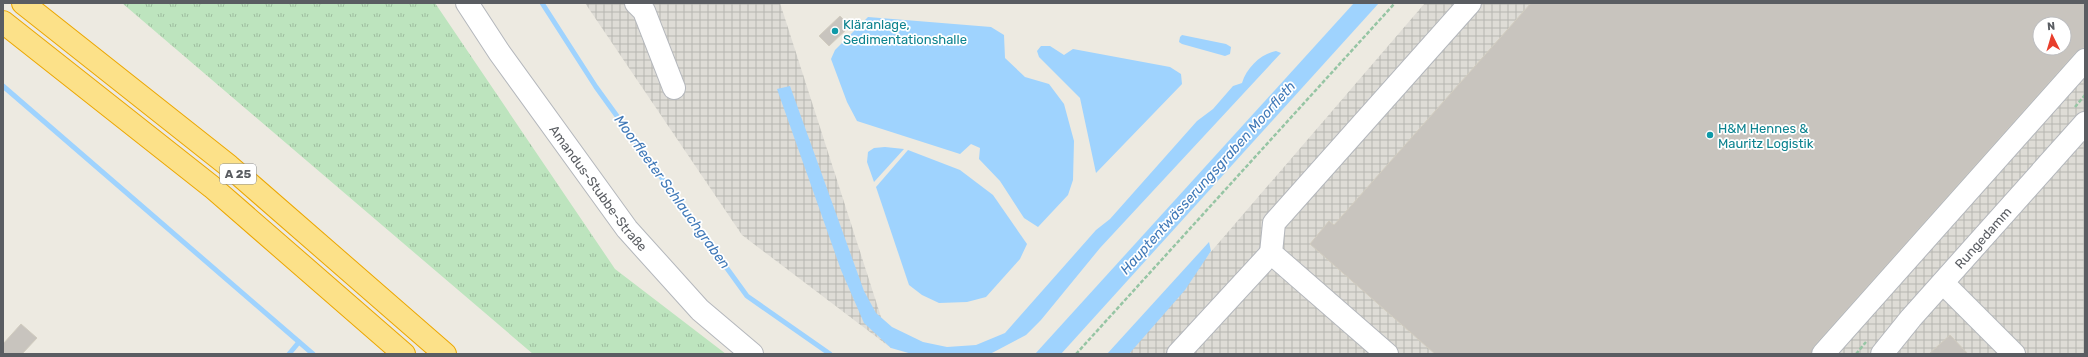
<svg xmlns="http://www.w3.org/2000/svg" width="2088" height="357" font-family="Rubik,sans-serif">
<defs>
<pattern id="industrial-grid" width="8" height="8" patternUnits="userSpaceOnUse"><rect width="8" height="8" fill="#dedcd6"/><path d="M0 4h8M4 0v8" fill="none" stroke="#b7b6b1"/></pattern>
<pattern id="grass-tufts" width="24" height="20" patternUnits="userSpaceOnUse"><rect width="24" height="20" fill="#bde4be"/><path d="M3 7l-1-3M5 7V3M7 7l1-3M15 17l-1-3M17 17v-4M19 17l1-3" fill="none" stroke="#9dbc9e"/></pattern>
</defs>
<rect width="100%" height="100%" fill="#edeae1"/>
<!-- industrial -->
<g fill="url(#industrial-grid)" fill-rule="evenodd">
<path d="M585 3H780L891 348 742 235Z"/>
<path d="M1425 3H2085V354H1123ZM2040 24H2064V48H2040Z"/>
</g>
<!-- grass -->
<path fill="url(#grass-tufts)" d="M122 3H435L615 269 726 354H533Z"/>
<!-- water -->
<g fill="#9fd3fe">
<path d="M1354 3H1379L1061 354H1035Z"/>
<path d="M868 17 991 27 1004 35 1005 58 1025 77 1049 84 1064 104 1074 141 1073 180 1068 195 1038 227 1024 218 1000 181 979 159 980 148 971 144 960 154 857 121 847 102 831 59 835 50Z"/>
<path d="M1182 35 1226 44 1231 47 1230 54 1225 56 1182 44 1179 42 1180 37Z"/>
<path d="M1041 46H1050L1064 55 1073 49 1170 67 1181 74 1182 84 1096 173 1080 98 1039 57 1037 51Z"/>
<path d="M1276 51 1281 53 1100 248 1041 320 1026 335 990 354H912L891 348 864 323 841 270 777 89 790 86 864 291 876 313 892 327 923 342 947 347 976 345 1005 333 1096 230 1110 219 1197 121 1213 109 1233 86 1242 83C1247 67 1261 54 1276 51Z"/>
<path d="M885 147 904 149 874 182 867 162 868 152 874 148Z"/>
<path d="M908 150 960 170 993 195 1027 244 1020 259 986 297 967 302 939 303 922 295 909 285 876 187Z"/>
<path d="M1209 242 1211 251 1185 290 1129 354H1107Z"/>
</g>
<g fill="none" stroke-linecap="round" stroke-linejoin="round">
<!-- stream -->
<g stroke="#9fd3fe" stroke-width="5">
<path d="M542 3 596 87 747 296 830 354"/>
<path d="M3 86 313 354"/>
<path d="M289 354 299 342"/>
</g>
</g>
<!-- building -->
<g fill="#c8c4be" stroke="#d1ccbf" fill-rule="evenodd">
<path d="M1531 3H2085V47L2076 52 1814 346 1811 354H1435L1310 244 1329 221 1334 225ZM2040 24H2064V48H2040Z"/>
<path d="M840 16 850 26 829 46 819 36Z"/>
<path d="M21 324 37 338 22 354H3V344Z"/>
<path d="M1950 335 1968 354H1929Z"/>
</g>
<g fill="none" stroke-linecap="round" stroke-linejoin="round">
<!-- minor casing -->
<g stroke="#b4b7bc" stroke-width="24">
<g id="minor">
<path id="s1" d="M467 3 499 52 627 229 700 310 752 354"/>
<path d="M636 3 644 11 674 88"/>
<path d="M1943 283 2014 354"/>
<path d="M1178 354 1271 253"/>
<path d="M1387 354 1271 253 1274 223 1470 3"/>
<path d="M1823 354 2085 60"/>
<path id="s2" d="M1882 354 1911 318 2085 123"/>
</g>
</g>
<!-- highway casing -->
<g stroke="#eca702" stroke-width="24">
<g id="highway">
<path d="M23 3 229 166 445 354"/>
<path d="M3 22 212 187 404 354"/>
</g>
</g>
<!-- path -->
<g stroke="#96c5a4" stroke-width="2.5" stroke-dasharray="4 2" stroke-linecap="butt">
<path d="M2075 107 2085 95"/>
<path d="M1076 354 1395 3"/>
<path d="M1856 354 1866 342"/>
</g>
<!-- minor -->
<use href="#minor" stroke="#fff" stroke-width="22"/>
<!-- highway -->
<use href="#highway" stroke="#fce189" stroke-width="22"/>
</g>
<!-- markers -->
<g fill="#0f9aa8" stroke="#fff" stroke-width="1.5">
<circle cx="835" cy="31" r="4"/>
<circle cx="1710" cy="135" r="4"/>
</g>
<g text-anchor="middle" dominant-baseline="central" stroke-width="3.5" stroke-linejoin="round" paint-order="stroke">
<!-- shield labels -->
<rect fill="#fff" stroke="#8c8e91" stroke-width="1" x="220" y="164" width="36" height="20" rx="3"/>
<g font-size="12" font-weight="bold" fill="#5a5d62">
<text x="238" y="174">A 25</text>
</g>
<!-- culture labels -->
<g font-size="13" fill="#0d838f" stroke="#fff" text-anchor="start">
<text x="843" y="24">Kläranlage,<tspan x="843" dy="15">Sedimentationshalle</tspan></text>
<text x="1718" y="128">H&amp;M Hennes &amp;<tspan x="1718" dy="15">Mauritz Logistik</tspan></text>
</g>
<!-- street labels -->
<g font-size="13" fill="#5a5d62" stroke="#fff">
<text stroke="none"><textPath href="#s1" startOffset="227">Amandus-Stubbe-Straße</textPath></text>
<text stroke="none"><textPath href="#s2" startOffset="154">Rungedamm</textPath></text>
</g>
<!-- water labels -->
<g font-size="14" font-style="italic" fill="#4079b8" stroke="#fff">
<text transform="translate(1208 178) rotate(-48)">Hauptentwässerungsgraben Moorfleth</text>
<text transform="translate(672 192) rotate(54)">Moorfleeter Schlauchgraben</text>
</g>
</g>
<!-- border -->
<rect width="2088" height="357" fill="none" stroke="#5a5d62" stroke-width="8"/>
<!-- north arrow -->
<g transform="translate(2052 36) rotate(355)"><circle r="19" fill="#ffffff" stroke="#bdbec0"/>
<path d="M0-3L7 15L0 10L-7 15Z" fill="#e83e2c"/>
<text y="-6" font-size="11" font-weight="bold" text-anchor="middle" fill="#5a5d62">N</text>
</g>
</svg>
